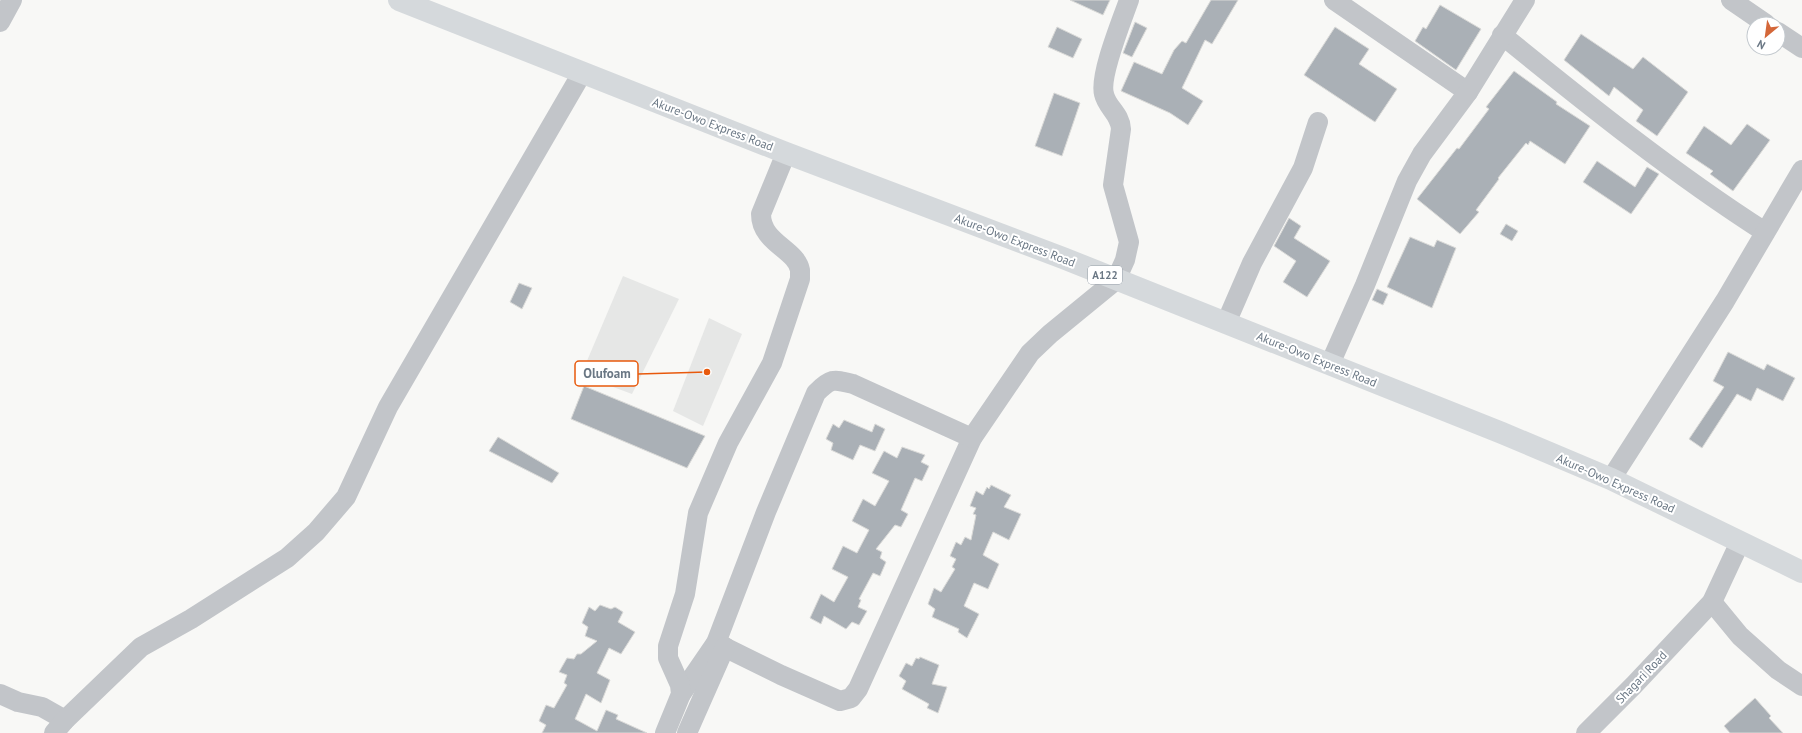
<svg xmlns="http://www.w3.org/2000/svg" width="1802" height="733" font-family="'PT Sans',sans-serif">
<rect width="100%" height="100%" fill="#f8f8f6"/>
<!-- built -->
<g fill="#e6e7e6">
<path d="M623 276 679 299 632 394 581 375Z"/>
<path d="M709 318 742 334 703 426 673 411Z"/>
</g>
<!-- building -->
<g fill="#aab0b6" stroke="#dadad8">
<path d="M1070 0H1110L1103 15Z"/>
<path d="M1211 0H1238L1212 44 1205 40 1182 88 1203 101 1188 125 1170 113 1121 91 1134 62 1162 74 1174 50 1182 41 1186 43Z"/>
<path d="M1440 5 1481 29 1456 70 1415 41 1423 27 1426 29Z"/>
<path d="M1135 22 1147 28 1132 57 1123 53Z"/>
<path d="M1057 27 1082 39 1073 58 1048 47Z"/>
<path d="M1335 27 1369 49 1359 64 1397 89 1375 122 1304 75Z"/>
<path d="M1581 34 1633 69 1643 57 1688 92 1657 136 1636 121 1643 110 1614 87 1609 96 1564 60Z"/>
<path d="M1514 71 1557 102 1556 104 1590 126 1565 164 1530 141 1528 145 1526 143 1498 178 1499 179 1476 210 1479 212 1460 234 1417 199 1457 148 1459 149 1489 109 1486 107Z"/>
<path d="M1054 93 1080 103 1062 156 1035 146Z"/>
<path d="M1747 124 1770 140 1733 191 1710 174 1713 171 1686 153 1704 126 1731 145Z"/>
<path d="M1597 161 1635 187 1647 167 1659 174 1631 214 1583 182Z"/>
<path d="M1289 218 1301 226 1294 238 1330 261 1307 297 1283 282 1296 261 1274 246Z"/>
<path d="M1506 224 1518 231 1512 241 1500 234Z"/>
<path d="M1410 237 1434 247 1437 240 1456 248 1432 308 1387 287Z"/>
<path d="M519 283 532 288 522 309 510 302Z"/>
<path d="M1377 289 1388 294 1383 305 1372 300Z"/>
<path d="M1728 352 1764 370 1767 364 1795 378 1783 401 1757 388 1751 401 1737 394 1702 448 1689 439 1724 387 1713 381Z"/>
<path d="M584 386 705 436 687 468 571 419Z"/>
<path d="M844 420 872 432 875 424 885 429 875 451 860 445 853 460 831 450 833 443 826 439 833 424 839 428Z"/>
<path d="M498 437 559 473 552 483 489 451Z"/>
<path d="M902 447 925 455 921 462 929 466 922 481 915 478 901 510 908 514 901 527 895 525 876 549 882 552 880 558 886 562 880 576 873 573 859 599 861 600 858 607 867 611 859 625 852 622 846 629 824 616 821 624 810 618 821 594 834 602 848 577 832 569 843 546 857 553 869 530 852 521 863 499 875 506 889 481 872 473 884 451 897 458Z"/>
<path d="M991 485 1011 495 1004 507 1021 514 1009 540 993 532 983 555 999 564 988 589 974 583 964 606 979 614 967 638 958 632 959 629 932 617 935 609 928 604 934 588 941 592 955 569 952 567 956 559 950 556 956 542 961 545 965 537 971 540 976 515 973 514 976 508 970 506 976 491 983 495 987 487 989 489Z"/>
<path d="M600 605 611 609 615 607 623 612 618 622 635 632 621 654 609 648 597 673 610 680 601 703 586 694 575 719 597 731 606 710 618 715 616 719 647 733H542L546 725 539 721 546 705 554 708 567 685 564 683 567 675 559 672 567 658 574 659 577 654H581L597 641 585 636 588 627 582 623 589 607 595 611Z"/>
<path d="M920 657 939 665 932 684 947 687 938 713 927 708 929 704 902 689 906 681 899 676 906 663 912 666 916 658 919 659Z"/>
<path d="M1755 698 1771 716 1769 718 1783 733H1730L1724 726Z"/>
</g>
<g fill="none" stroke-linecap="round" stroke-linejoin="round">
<!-- minor -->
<g stroke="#c2c5c9" stroke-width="20">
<path d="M1334 0 1468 92"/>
<path d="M1731 0 1766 24"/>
<path d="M0 22 12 0"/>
<path d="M1778 32 1802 48"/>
<path d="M1502 35C1587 104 1673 173 1765 232"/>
<path d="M1226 323 1252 263 1303 168 1318 122"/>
<path d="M1330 364 1365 285 1407 181 1422 154 1468 92 1525 0"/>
<path d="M1611 479 1725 301 1802 170"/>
<path d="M1712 602 1740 636 1778 670 1802 686"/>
<path d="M716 643 781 675 840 701 851 698 858 689 972 438 1030 353 1050 334 1116 280 1125 260 1129 242 1113 185 1121 129C1120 113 1107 108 1104 94 1099 76 1122 20 1129 0"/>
<path d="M0 694 18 702 42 707 65 720"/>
<path d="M681 694 716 643 766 512 816 393C831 378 833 379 853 384L972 438"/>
<path d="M54 733 65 720 141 647 191 619 287 558 316 532 346 497 388 407 582 73"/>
<path d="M665 733 681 694 680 685 668 658V646L685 594 698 513 728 443 772 363 800 279C800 276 800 272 800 270 796 249 761 243 761 214L786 153"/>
<path d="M687 733 725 647"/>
<path d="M1586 733 1634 685 1712 602 1740 542"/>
</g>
<!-- highway -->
<path stroke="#d5d9dc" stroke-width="22" d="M399 0 786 153 1063 258 1502 433 1611 479 1802 572"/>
</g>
<g text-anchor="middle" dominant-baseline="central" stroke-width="4" stroke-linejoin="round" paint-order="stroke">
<!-- shield labels -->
<rect fill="#fff" stroke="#97a0a9" stroke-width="1" x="1088" y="266" width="34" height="18" rx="3"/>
<g font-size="11" font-weight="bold" fill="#6a7784">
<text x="1105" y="275">A122</text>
</g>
<!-- street labels -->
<g font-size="12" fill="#6a7784" stroke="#fff">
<text transform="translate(713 124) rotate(21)">Akure-Owo Express Road</text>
<text transform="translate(1015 240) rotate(21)">Akure-Owo Express Road</text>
<text transform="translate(1317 359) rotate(22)">Akure-Owo Express Road</text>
<text transform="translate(1616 483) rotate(24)">Akure-Owo Express Road</text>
<text transform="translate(1641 677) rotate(-46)">Shagari Road</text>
</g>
</g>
<!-- callouts -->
<path fill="none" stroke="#e8590c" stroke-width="1.5" d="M707 372L638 374"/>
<circle fill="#e8590c" stroke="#fff" stroke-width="1.5" cx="707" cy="372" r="4"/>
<rect fill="#fff" stroke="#e8590c" stroke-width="1.5" x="575" y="361" width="63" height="25" rx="4"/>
<g font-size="13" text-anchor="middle" font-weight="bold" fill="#6a7784">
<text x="607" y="378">Olufoam</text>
</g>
<!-- north arrow -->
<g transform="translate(1766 36) rotate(209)"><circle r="19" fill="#ffffff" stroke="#c3c9ce"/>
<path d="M0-3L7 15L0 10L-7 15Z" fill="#d46739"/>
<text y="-6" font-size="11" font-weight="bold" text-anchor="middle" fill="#6a7784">N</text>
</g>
</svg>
